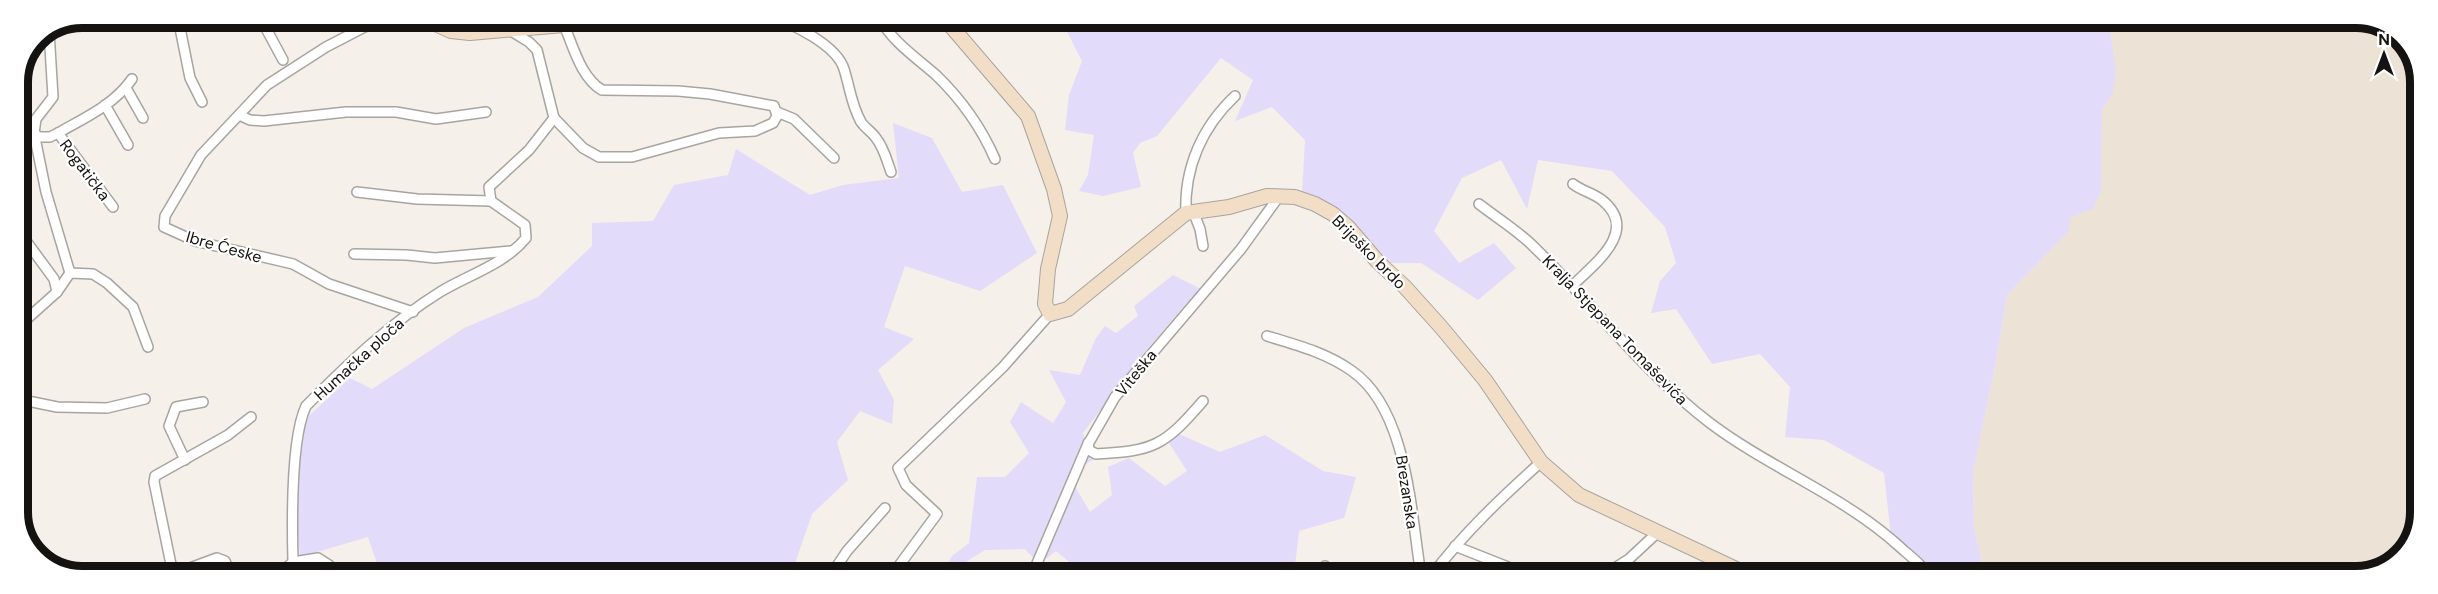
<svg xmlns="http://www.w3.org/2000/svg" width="2438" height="594" font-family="'DM Sans',sans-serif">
<rect width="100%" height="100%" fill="#f5f0ea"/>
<!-- built -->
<path fill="#ece2d6" d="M2083 19H2369L2404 40 2419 74V525L2395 563 2356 576H1985L1974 528 1973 472 1996 362 2007 295 2068 232Z"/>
<!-- green -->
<g fill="#e3dbfa">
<path d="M1063 19H2111V39L2116 71 2112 95 2102 110 2101 191 2093 209 2071 217 2068 232 2007 295 1996 362 1973 472 1974 528 1985 576H1931L1891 536 1884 473 1824 440 1785 437 1790 387 1760 354 1712 364 1676 309 1651 313 1660 281 1676 263 1665 227 1612 171 1538 160 1527 209 1501 160 1462 178 1434 231 1459 263 1494 243 1516 268 1478 300 1421 263H1378L1302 194 1305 140 1272 107 1235 121 1253 80 1221 58 1157 136 1140 143 1133 153 1141 187 1103 196 1079 191 1088 175 1094 135 1065 130 1069 95 1082 61 1062 22Z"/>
<path d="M893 123 932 138 962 192 1003 185 1037 253 980 291 905 266 884 327 914 339 878 370 894 400 892 424 860 411 837 442 848 480 812 514 791 575H381L368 537 300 557 296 503 301 423 350 378 372 389 464 328 538 297 592 246V223L653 221 674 185 728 175 736 149 810 195 843 185 899 178Z"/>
<path d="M1173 275 1211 294 1185 305 1148 348 1083 433 1093 460 1074 471 1073 483 1090 512 1112 495 1108 467 1129 458 1165 486 1187 471 1169 443 1179 434 1220 452 1265 435 1323 471 1356 477 1344 518 1299 531 1294 575H1077L1079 570 1056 551 1039 564 1025 549 985 550 956 568 961 575H941L952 556 969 543 977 477H1005L1029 453 1010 422 1021 402 1053 423 1066 402 1049 370 1080 375 1096 338 1105 326 1116 333 1138 316 1134 306Z"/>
</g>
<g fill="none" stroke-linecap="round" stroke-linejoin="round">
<!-- street casing -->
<g stroke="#a8a49f" stroke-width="12">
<g id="street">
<path d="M178 18 190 78 202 102"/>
<path d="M270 18 262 21 283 60"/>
<path d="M382 18 326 47 267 85 201 155 165 216 164 227 195 241 293 264 329 284 413 312"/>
<path d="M642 18H645"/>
<path d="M771 18C793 23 837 46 844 69 850 88 851 104 861 122 865 128 872 132 876 138 884 148 887 161 891 172"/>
<path d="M880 18C889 39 919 60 936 75 962 100 981 127 995 159"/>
<path d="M49 31 53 97 36 119 34 133 46 192 70 273"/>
<path d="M126 88 143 118"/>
<path d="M105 105 128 145"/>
<path d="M777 112 794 119 834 158"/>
<path d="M239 115 250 120 264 121 346 112H396L436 119 486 112"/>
<path d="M554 118 583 148 599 157H632L719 133 755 131 773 123 777 116 774 106 710 94 678 91 602 90C581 78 573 46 564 25"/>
<path d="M34 133 39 137H50L58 133C84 118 114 105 132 79"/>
<path d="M58 133 113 207"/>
<path d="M357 192 417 199 491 201"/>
<path d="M1479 204C1497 218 1517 230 1533 246 1593 304 1643 372 1710 423 1771 469 1843 495 1900 547 1910 556 1922 565 1930 576"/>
<path d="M1193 211 1200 229 1203 246"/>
<path d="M1186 213C1184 168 1202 127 1235 96"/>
<path d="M18 230 54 279 57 292"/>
<path d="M354 254 407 255 435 258 511 251"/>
<path d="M1572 286C1595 263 1640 231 1602 200 1593 193 1582 191 1573 184"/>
<path d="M18 327 57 292 70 273 93 274 107 283 133 307 148 347"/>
<path d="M1267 336C1297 345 1327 353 1352 371 1408 410 1411 515 1421 575"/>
<path d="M18 399 57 407 107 408 145 399"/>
<path d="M1088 443 1089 450 1096 454C1154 451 1164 446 1203 401"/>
<path d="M185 460 169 426 176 407 203 402"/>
<path d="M1455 546 1528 575"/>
<path d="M293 562 318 558 329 565 334 575"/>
<path d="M1325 566 1326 575"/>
<path d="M173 574 154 482 155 476 228 435 251 417"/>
<path d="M171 575 217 558 225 561 231 575"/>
<path d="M278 575 293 562C292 524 291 438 306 406 347 365 390 323 440 292 468 275 505 264 526 238L525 225 491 201 489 187 529 150 554 118 537 50 529 42 511 31"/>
<path d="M831 575 847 551 885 508"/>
<path d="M896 575 898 567 937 514 906 485 898 468 1003 367 1050 314"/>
<path d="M1032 575 1087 446 1115 397 1241 249 1280 195"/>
<path d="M1432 575C1464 533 1501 498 1541 462"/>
<path d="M1602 576 1629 559 1657 533"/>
</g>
</g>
<!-- secondary casing -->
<g stroke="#a8a49f" stroke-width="16">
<g id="secondary">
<path d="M422 18 451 31 470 33 564 25 605 18"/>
<path d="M944 18 1028 116 1054 189 1060 216 1048 269 1045 304 1050 314 1068 309 1186 213 1229 207 1267 196 1295 197 1315 204 1333 214 1348 227 1378 262 1405 287 1441 327 1485 380 1541 462 1579 495 1751 576"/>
</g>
</g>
<!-- street -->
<use href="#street" stroke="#fff" stroke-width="9"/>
<!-- secondary -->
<use href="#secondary" stroke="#f2dec6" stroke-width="14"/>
</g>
<g text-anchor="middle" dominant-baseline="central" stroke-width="4.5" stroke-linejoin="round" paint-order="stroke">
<!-- street labels -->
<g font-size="16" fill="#151311" stroke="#fff">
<text transform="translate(85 170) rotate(53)">Rogatička</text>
<text transform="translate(224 247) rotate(16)">Ibre Ćeske</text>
<text transform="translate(1369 252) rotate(45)">Briješko brdo</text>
<text transform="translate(1615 330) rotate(46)">Kralja Stjepana Tomaševića</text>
<text transform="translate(359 359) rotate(-42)">Humačka ploča</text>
<text transform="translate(1136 373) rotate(-51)">Viteška</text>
<text transform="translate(1407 492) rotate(81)">Brezanska</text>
</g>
</g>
<!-- crop -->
<path d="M0 0H2438V594H0ZM82 28H2356A54 54 0 0 1 2410 82V512A54 54 0 0 1 2356 566H82A54 54 0 0 1 28 512V82A54 54 0 0 1 82 28Z" fill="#fff" fill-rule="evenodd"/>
<path fill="none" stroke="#151311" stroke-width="8" d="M82 28H2356A54 54 0 0 1 2410 82V512A54 54 0 0 1 2356 566H82A54 54 0 0 1 28 512V82A54 54 0 0 1 82 28Z"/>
<!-- north arrow -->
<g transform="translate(2384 54)" stroke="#ffffff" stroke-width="4.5" paint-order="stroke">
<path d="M0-4.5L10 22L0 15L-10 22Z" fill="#151311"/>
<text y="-9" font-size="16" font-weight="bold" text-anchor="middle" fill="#151311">N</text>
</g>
</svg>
